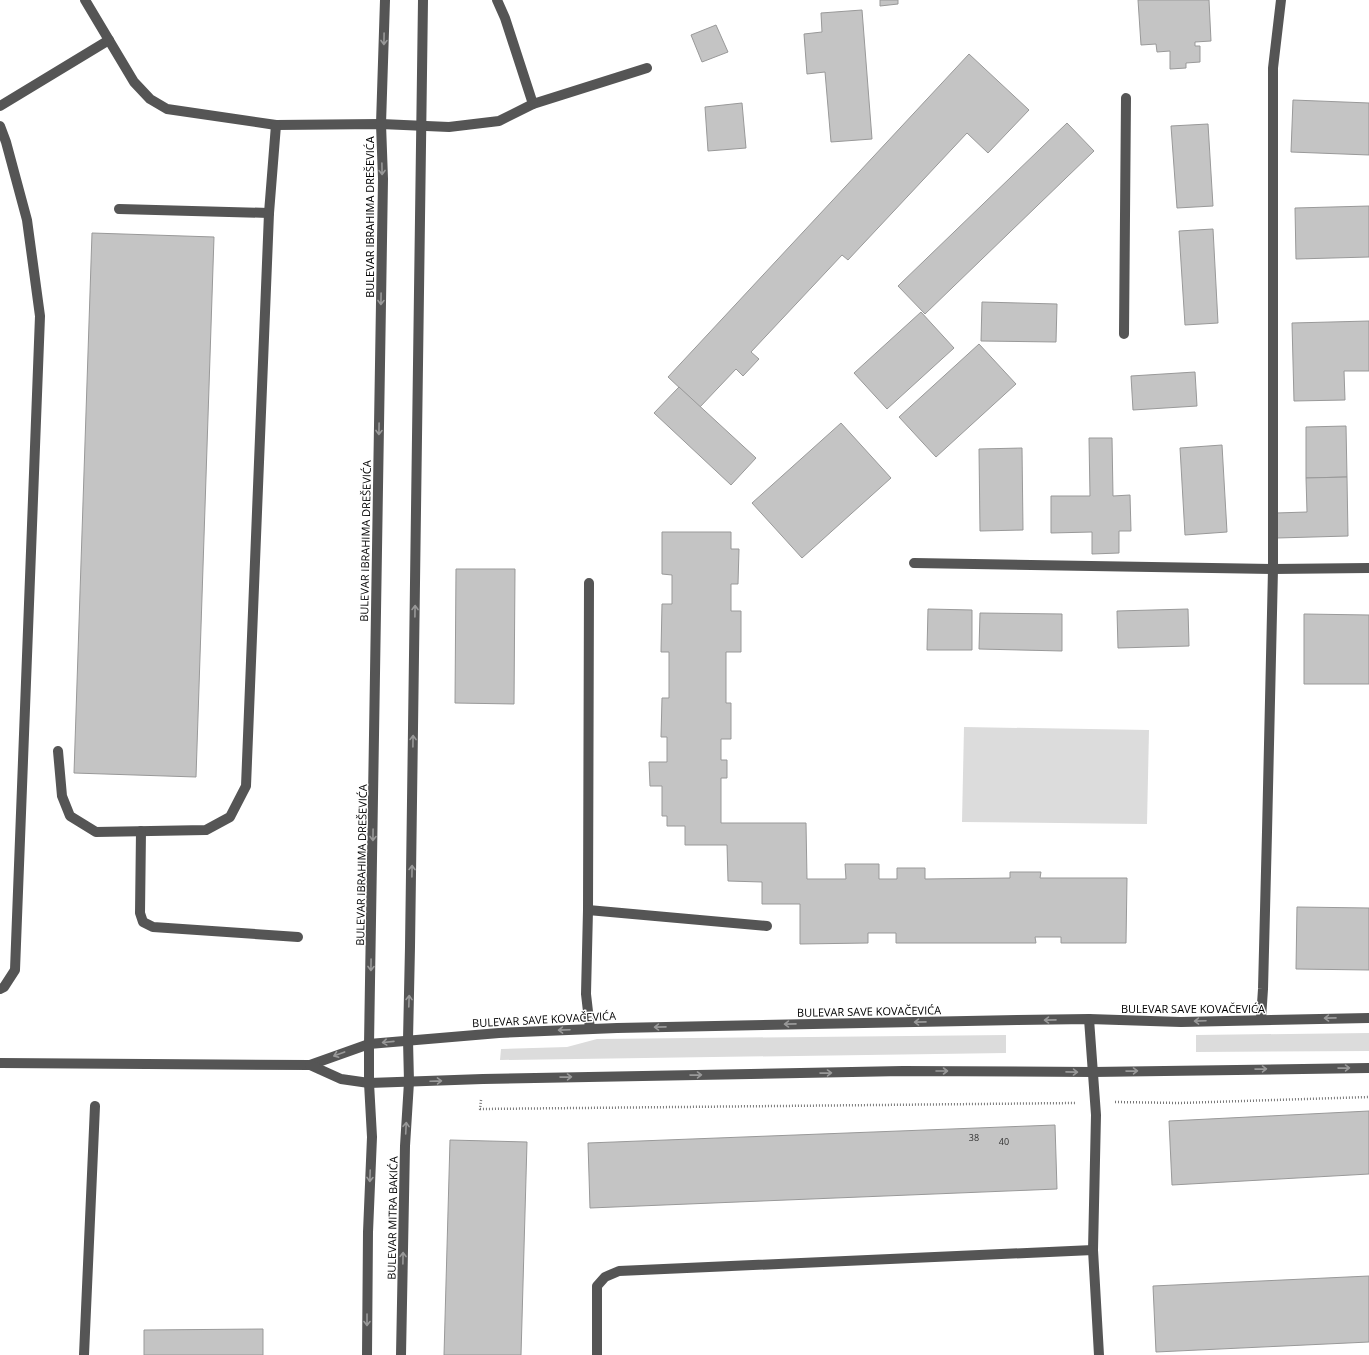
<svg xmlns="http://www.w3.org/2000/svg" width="1369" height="1355" font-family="'Open Sans',sans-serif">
<rect width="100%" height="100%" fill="#fff"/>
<!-- green -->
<g fill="#dcdcdc">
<path d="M964 727 1149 730 1147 824 962 822Z"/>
<path d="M1369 1033V1051L1196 1052V1035Z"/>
<path d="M1006 1035V1053L500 1060 501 1049 567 1047 597 1039Z"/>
</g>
<!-- building -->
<g fill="#c4c4c4" stroke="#999">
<path d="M880 0H898V4L880 6Z"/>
<path d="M1138 0H1209L1211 41 1195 42V46H1200V62L1186 63V68L1170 69V51L1157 52 1156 44 1141 45Z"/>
<path d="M862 10 872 139 831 142 825 72 807 74 804 34 822 32 821 13Z"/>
<path d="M716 25 728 52 702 62 691 35Z"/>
<path d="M969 54 1029 110 988 153 967 133 848 260 842 255 751 352 759 359 743 376 736 369 700 407 668 377Z"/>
<path d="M1293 100 1369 103V155L1291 152Z"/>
<path d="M742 103 746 148 708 151 705 107Z"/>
<path d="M1067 123 1094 151 925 314 898 286Z"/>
<path d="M1208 124 1213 206 1177 208 1171 126Z"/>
<path d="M1369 206V257L1296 259 1295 208Z"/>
<path d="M1213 229 1218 323 1185 325 1179 231Z"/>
<path d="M92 233 214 237 196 777 74 773Z"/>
<path d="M982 302 1057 304 1056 342 981 341Z"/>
<path d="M921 312 954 348 887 409 854 373Z"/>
<path d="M1369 321V371H1344L1345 400 1294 401 1292 323Z"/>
<path d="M979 344 1016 384 936 457 899 417Z"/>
<path d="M1195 372 1197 406 1133 410 1131 376Z"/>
<path d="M679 387 756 458 731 485 654 413Z"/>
<path d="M841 423 891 478 802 558 752 503Z"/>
<path d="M1346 426 1347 477 1306 478V427Z"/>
<path d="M1089 438H1112L1113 496 1130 495 1131 531H1119V553L1092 554V532L1051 533V496H1090Z"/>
<path d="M1222 445 1227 532 1185 535 1180 448Z"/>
<path d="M1022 448 1023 530 980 531 979 449Z"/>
<path d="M1347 477 1348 536 1277 538 1276 513 1307 512 1306 478Z"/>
<path d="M662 532H731V549H739L738 584H731V611H741V652H726V703H731V739H721V760H727V778H721V823H806L807 879H846L845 864H879V879H897V868H925V879L1010 878V872H1041L1040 878H1127L1126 943H1061V937H1035L1036 943H896V933H868V943L800 944V904H762V882L728 881 727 845H685V826H667V816H662V786H650L649 762H667V737H661L662 698H669V652H661L662 604H672V575L662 574Z"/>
<path d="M456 569H515L514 704 455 703Z"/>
<path d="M928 609 972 610V650H927Z"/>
<path d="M1188 609 1189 646 1118 648 1117 611Z"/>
<path d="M980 613 1062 614V651L979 649Z"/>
<path d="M1304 614 1369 615V684H1304Z"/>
<path d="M1297 907 1369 908V970L1296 969Z"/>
<path d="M1369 1111V1174L1172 1185 1169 1121Z"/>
<path d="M1055 1125 1057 1189 590 1208 588 1143Z"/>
<path d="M450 1140 527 1142 521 1355H444Z"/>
<path d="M1369 1276V1342L1156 1352 1153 1286Z"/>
<path d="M263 1329V1355H144V1330Z"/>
</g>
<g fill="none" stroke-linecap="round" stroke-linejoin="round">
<!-- path -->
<g stroke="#777" stroke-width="2.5" stroke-dasharray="1 2" stroke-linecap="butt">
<path d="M481 1100 480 1109 1076 1103"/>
<path d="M1115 1102 1180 1103 1369 1097"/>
</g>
<!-- minor -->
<g stroke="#555" stroke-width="10">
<path d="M85 0 134 82 150 99 167 109 276 125 381 124 449 127 499 121 533 104 647 68"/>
<path d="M497 0 505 18 533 104"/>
<path d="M0 106 109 40"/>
<path d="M0 126 6 142 27 220 40 316 15 970 4 987 0 989"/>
<path d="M119 209 269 213"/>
<path d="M1124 334 1126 98"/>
<path d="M914 563 1273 569 1369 568"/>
<path d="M589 583 588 910 586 994 590 1029"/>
<path d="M58 751 62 796 70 816 96 832 206 830 230 817 246 786 269 213 276 125"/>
<path d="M141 831 140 913 143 922 153 927 298 937"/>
<path d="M588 910 767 926"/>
<path d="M1089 1019 1096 1115 1093 1250 1099 1355"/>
<path d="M1261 1019 1263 989 1267 832 1273 569V68L1281 0"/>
<path d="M0 1063 310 1065 369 1044 499 1033 617 1028 1017 1020 1089 1019 1181 1022 1369 1018"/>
<path d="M310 1065 341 1079 369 1083 483 1079 903 1071 1093 1072 1369 1068"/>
<path d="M84 1355 95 1106"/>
<path d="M367 1355 368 1232 372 1137 369 1083V1044L383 179 381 124 385 0"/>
<path d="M401 1355 405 1146 409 1082 408 1040 410 947 423 0"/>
<path d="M597 1355V1286L605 1277 619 1271 1093 1250"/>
</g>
</g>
<!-- one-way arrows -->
<defs><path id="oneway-shaft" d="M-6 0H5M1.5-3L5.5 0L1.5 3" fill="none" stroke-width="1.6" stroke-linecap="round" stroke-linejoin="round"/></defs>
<g stroke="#999">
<use href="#oneway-shaft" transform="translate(384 39) rotate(91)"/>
<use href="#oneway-shaft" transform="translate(382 169) rotate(89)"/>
<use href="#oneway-shaft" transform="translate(381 299) rotate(91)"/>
<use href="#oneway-shaft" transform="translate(379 429) rotate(91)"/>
<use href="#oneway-shaft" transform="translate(415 611) rotate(-89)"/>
<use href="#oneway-shaft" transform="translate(413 741) rotate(-89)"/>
<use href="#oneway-shaft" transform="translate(373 835) rotate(91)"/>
<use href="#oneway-shaft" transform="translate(412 871) rotate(-89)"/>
<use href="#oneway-shaft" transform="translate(371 965) rotate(91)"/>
<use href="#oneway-shaft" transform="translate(409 1001) rotate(-88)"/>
<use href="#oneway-shaft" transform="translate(1330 1018) rotate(179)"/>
<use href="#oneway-shaft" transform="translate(1050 1020) rotate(179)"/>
<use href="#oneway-shaft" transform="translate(1200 1021) rotate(178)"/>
<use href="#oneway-shaft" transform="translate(920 1022) rotate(179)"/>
<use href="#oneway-shaft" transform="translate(790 1024) rotate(179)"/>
<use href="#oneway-shaft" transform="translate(660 1027) rotate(179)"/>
<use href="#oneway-shaft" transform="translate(564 1030) rotate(178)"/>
<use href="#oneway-shaft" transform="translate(388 1042) rotate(174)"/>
<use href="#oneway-shaft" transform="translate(339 1054) rotate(160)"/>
<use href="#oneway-shaft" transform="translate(1344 1068) rotate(-1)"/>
<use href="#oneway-shaft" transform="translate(1261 1069) rotate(-1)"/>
<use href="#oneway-shaft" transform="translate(942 1071)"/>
<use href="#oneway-shaft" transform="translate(1132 1071) rotate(-1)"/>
<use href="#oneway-shaft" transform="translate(1072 1072) rotate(1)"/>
<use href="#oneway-shaft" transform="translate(826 1073) rotate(-1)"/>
<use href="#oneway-shaft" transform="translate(696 1075) rotate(-1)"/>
<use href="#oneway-shaft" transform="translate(566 1077) rotate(-1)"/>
<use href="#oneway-shaft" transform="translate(436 1081) rotate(-2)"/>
<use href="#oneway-shaft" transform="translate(406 1128) rotate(-87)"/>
<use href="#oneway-shaft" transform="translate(370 1176) rotate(92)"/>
<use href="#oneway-shaft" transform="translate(403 1258) rotate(-89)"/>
<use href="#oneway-shaft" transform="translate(367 1320) rotate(90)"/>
</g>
<g text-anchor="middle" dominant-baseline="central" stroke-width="3" stroke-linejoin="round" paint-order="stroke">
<!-- number labels -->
<g font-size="9" fill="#313131">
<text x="974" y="1137">38</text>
<text x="1004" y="1141">40</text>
</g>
<!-- street labels -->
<g font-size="11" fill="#000" stroke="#fff">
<text transform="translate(369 217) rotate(-90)">BULEVAR IBRAHIMA DREŠEVIĆA</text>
<text transform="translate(365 541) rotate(-89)">BULEVAR IBRAHIMA DREŠEVIĆA</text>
<text transform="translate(361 865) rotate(-89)">BULEVAR IBRAHIMA DREŠEVIĆA</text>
<text x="1193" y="1008">BULEVAR SAVE KOVAČEVIĆA</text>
<text transform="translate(869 1011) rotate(-1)">BULEVAR SAVE KOVAČEVIĆA</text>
<text transform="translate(544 1019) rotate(-3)">BULEVAR SAVE KOVAČEVIĆA</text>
<text transform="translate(392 1218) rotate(-89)">BULEVAR MITRA BAKIĆA</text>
</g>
</g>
</svg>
